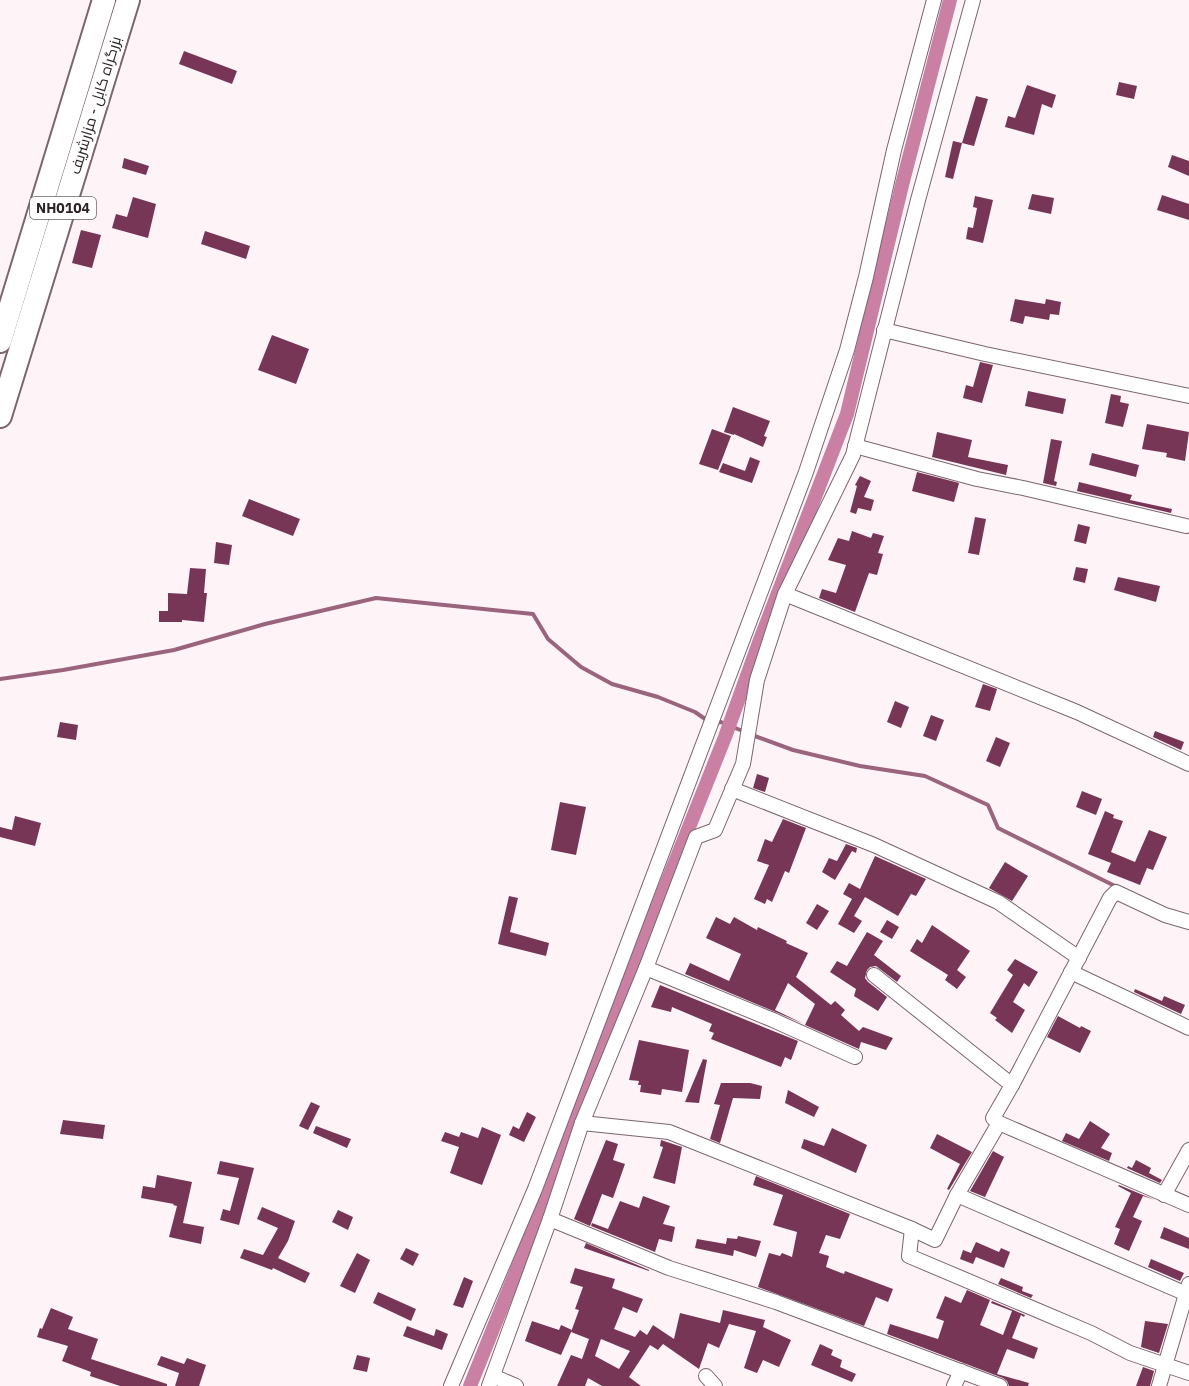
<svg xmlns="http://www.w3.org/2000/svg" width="1189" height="1386" font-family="'IBM Plex Sans',Cairo,sans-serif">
<rect width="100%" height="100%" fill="#fef4f8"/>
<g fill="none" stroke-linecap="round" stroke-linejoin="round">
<!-- stream -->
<g stroke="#9a647d" stroke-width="4">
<path d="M0 679 63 670 174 650 265 624 376 598 533 614 548 639 581 667 612 684 658 697 695 712 708 721"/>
<path d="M715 723 721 722 745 732"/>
<path d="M752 735 793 750 860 766 925 776 988 805 998 828 1117 887"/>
</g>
<!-- canal -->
<path stroke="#c980a2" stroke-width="14" d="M470 1386 532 1232 600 1050 725 737 760 640 847 414 902 185 950 0"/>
</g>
<!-- building -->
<g fill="#783657" fill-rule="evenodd">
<path d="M184 51 237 71 232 84 179 64Z"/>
<path d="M1119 82 1137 86 1134 99 1116 95Z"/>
<path d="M1027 85 1056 95 1052 108 1042 104 1034 135 1005 127 1008 116 1015 118Z"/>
<path d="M976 96 988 99 974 146 962 143Z"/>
<path d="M953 141 962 143 953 179 945 177Z"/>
<path d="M1172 155 1189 161V176L1168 167Z"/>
<path d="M124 158 149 166 146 175 122 168Z"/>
<path d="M1032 194 1054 198 1051 214 1028 209Z"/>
<path d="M1162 195 1189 204V220L1157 210Z"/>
<path d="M975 196 993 200 983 243 966 239 968 227 973 228 977 208 973 207Z"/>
<path d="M133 197 156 204 148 238 112 228 116 214 127 217Z"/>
<path d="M81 230 101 235 92 268 72 263Z"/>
<path d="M205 231 250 246 246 259 201 244Z"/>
<path d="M1015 299 1045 304 1046 299 1061 302 1059 315 1050 314 1049 320 1025 316 1023 324 1010 321Z"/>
<path d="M272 335 309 349 296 384 258 370Z"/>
<path d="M980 362 993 365 982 403 963 398 966 385 973 387Z"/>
<path d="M1028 391 1066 399 1063 414 1025 406Z"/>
<path d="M1111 394 1121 396 1120 402 1129 404 1123 427 1105 423Z"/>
<path d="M733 407 770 421 764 436 767 437 763 447 734 434V435L724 432Z"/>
<path d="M1147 424 1189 432 1185 461 1166 457 1167 453 1142 449Z"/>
<path d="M712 429 731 436 718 470 699 464Z"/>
<path d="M937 432 972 440 968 457 1008 465 1006 475 932 457Z"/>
<path d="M1051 439 1062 441 1054 481 1057 482 1056 486 1043 483Z"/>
<path d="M1092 453 1139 465 1136 477 1089 465Z"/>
<path d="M750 457 760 461 752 483 719 472 723 463 745 471Z"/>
<path d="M917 472 959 483 954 502 912 491Z"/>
<path d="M860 476 871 481 864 497 874 500 871 511 858 508 856 514 850 512 857 486 855 485Z"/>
<path d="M1079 482 1132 495 1130 500 1172 509 1171 513 1077 491Z"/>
<path d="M249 499 300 519 293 536 242 516Z"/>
<path d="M975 517 986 519 979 555 968 553Z"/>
<path d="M1078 524 1090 527 1086 544 1074 541Z"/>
<path d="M852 531 871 538 873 533 884 536 878 553 883 554 877 575 869 573 855 612 819 598 822 589 836 593 846 565 828 560 838 538 849 541Z"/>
<path d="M216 542 232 545 229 565 214 563Z"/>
<path d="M1076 567 1088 569 1085 583 1073 580Z"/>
<path d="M190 568 206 569 204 593H207L204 622 182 620V622H159V611H168V593L187 594Z"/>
<path d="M1118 577 1160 586 1156 602 1114 590Z"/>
<path d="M983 684 997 689 990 711 975 707Z"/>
<path d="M895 701 909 707 901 728 887 722Z"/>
<path d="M931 715 944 720 936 741 923 736Z"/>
<path d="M60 722 78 725 76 740 57 737Z"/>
<path d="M1155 731 1184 742 1181 750 1153 737Z"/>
<path d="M996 737 1010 743 1000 767 986 761Z"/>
<path d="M757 774 769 778 765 792 753 788Z"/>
<path d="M1082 791 1102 799 1096 815 1076 807Z"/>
<path d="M560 802 586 807 576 855 551 850Z"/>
<path d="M1105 811 1114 815 1113 818 1123 821 1111 852 1135 862 1149 830 1167 837 1153 870 1147 868 1140 885 1107 872 1111 863 1088 854Z"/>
<path d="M15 816 41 823 35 846 0 837V827L12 830Z"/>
<path d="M783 819 806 828 789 873 785 871 772 902 767 899 765 904 754 899 769 865 757 861 765 839 772 842Z"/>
<path d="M846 844 857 848 856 853 852 851 835 880 822 872 829 858 837 861Z"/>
<path d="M875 856 926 879 916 896 911 894 898 916 865 897 854 916 862 921 854 933 838 924 852 899 843 894 849 883 860 889Z"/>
<path d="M1005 862 1028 876 1012 901 989 888Z"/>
<path d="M509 896 518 898 510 932 549 943 546 956 498 944Z"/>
<path d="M817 904 829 911 817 930 806 923Z"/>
<path d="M716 917 730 924 734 917 757 930 758 927 787 941 786 943 808 953 796 977 831 1005 835 1001 845 1010 841 1015 859 1031 863 1027 893 1038 886 1050 861 1042 859 1049 805 1025 815 1004 788 983 775 1010 804 1024 685 974 690 963 729 981 741 954 706 938Z"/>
<path d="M887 920 899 927 892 939 880 932Z"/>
<path d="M932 925 970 951 957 970 966 977 957 989 945 980 948 975 910 951 917 939 922 943Z"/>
<path d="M867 932 883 941 874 955 901 976 897 982 876 966 870 967 867 970 865 978 868 982 887 997 878 1011 854 996 856 989 830 972 837 961 847 966Z"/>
<path d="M1015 959 1038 972 1029 987 1024 983 1013 1002 1025 1010 1012 1033 995 1020 997 1018 990 1013 1013 975 1007 970Z"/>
<path d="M660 985 798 1041 791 1060 785 1057 781 1067 711 1039 714 1033 709 1031 712 1024 672 1007 671 1012 651 1007Z"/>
<path d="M1135 989 1162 1001 1164 996 1185 1005 1181 1014 1134 992Z"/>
<path d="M1058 1016 1080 1028 1081 1026 1091 1031 1080 1053 1047 1037Z"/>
<path d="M639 1040 689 1050 682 1092 662 1089 661 1095 640 1092 641 1085H638L639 1081 629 1080Z"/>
<path d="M703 1059 707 1060 699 1103 685 1102Z"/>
<path d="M721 1083H750L762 1086 760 1099 733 1098 720 1143 710 1139 720 1105 714 1104Z"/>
<path d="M788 1090 819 1107 814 1117 785 1103Z"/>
<path d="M311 1102 320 1106 308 1130 299 1126Z"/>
<path d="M527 1112 536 1117 524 1142 509 1135 513 1126 519 1129Z"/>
<path d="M63 1120 105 1125 103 1139 60 1134Z"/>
<path d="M1090 1121 1110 1134 1101 1148 1112 1153 1109 1161 1062 1141 1066 1133 1079 1139Z"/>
<path d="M316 1126 351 1139 347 1148 313 1133Z"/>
<path d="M482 1127 501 1135 482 1185 450 1173 459 1147 441 1141 445 1132 459 1137 461 1132 478 1138Z"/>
<path d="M832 1128 867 1145 856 1173 801 1148 804 1139 824 1146Z"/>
<path d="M937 1134 972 1152 949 1190 947 1189 960 1164 930 1148Z"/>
<path d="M606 1140 618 1144 613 1160 625 1164 613 1198 602 1194 590 1226 574 1219Z"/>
<path d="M661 1140 682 1147 675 1184 653 1178 663 1147 660 1146Z"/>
<path d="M993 1151 1004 1157 985 1197 970 1191Z"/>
<path d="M1136 1160 1151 1168 1149 1173 1162 1180 1160 1183 1127 1168 1128 1166 1132 1168Z"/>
<path d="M220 1161 254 1168 239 1225 220 1220 223 1209 230 1211 239 1178 217 1174Z"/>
<path d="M157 1175 192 1182 183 1223 204 1227 201 1244 169 1237 177 1206 173 1205 174 1204 141 1198 143 1186 155 1188Z"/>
<path d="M756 1176 850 1214 840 1239 826 1235 819 1253 829 1256 826 1267 844 1274 845 1271 893 1289 888 1302 876 1297 864 1326 758 1287 769 1253 780 1256 782 1253 792 1257 797 1232 773 1225 783 1195 753 1185Z"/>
<path d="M1119 1185 1155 1200 1143 1196 1133 1217 1142 1221 1129 1251 1114 1244 1120 1229 1115 1227 1131 1193 1118 1186Z"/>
<path d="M643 1196 670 1206 663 1224 675 1227 672 1242 659 1239 655 1252 591 1226 592 1223 608 1229 620 1201 639 1208Z"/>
<path d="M262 1207 295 1221 288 1241 278 1258 310 1273 305 1283 273 1268 272 1270 240 1258 244 1249 263 1255 278 1228 257 1219Z"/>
<path d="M338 1210 353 1217 348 1230 332 1222Z"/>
<path d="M1164 1227 1189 1238V1249L1160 1238Z"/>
<path d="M738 1236 761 1241 756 1257 734 1250 733 1256 695 1248 697 1239 726 1244 727 1238 737 1239Z"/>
<path d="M976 1242 999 1252 1001 1248 1010 1252 1004 1268 976 1257 973 1264 960 1259 963 1250 971 1253Z"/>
<path d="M586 1243 649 1270V1271L584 1248Z"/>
<path d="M406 1248 419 1254 413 1266 400 1259Z"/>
<path d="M357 1253 370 1260 355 1293 340 1286Z"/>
<path d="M1151 1259 1184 1273 1180 1281 1148 1267Z"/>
<path d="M575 1268 615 1279 612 1288 643 1299 637 1313 623 1307 614 1329 635 1337 640 1330 647 1335 653 1325 674 1339 680 1313 720 1323 723 1310 765 1320 763 1327 791 1340 779 1367 763 1360 757 1373 744 1368 756 1331 729 1324 719 1348 708 1343 699 1369 663 1344 658 1350 650 1345 629 1377 641 1386H602L588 1378 585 1386H557L571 1355 582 1359 589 1339 571 1332 579 1310 575 1309 583 1287 570 1283ZM601 1339 630 1351 619 1369 595 1356Z"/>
<path d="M464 1277 473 1281 463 1308 453 1305Z"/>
<path d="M1001 1278 1023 1287 1022 1291 1033 1295 1031 1298 998 1284Z"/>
<path d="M967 1290 990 1300 980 1325 1003 1335 1012 1311 991 1303 992 1301 1025 1315 1024 1317 1021 1315 1012 1338 1038 1348 1034 1359 1007 1349 997 1374 1029 1383 1028 1386H1009L1007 1381 1003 1378 887 1334 890 1324 938 1339 944 1321 936 1318 945 1296 961 1303Z"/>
<path d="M378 1292 416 1309 411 1321 373 1303Z"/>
<path d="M51 1308 73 1317 68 1329 98 1339 91 1359 167 1384V1386H120L90 1376 91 1372 62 1361 68 1346 37 1337 40 1328 42 1329Z"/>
<path d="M532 1321 559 1330 561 1325 572 1330 561 1355 525 1341Z"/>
<path d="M1145 1321 1168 1324 1159 1353 1141 1347Z"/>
<path d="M407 1326 434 1336 436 1329 448 1334 442 1350 403 1336Z"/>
<path d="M820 1344 833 1350 831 1355 842 1360 840 1367 856 1374 852 1382 811 1365Z"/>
<path d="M357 1355 370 1358 367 1372 353 1369Z"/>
<path d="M161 1356 184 1364 187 1358 206 1365 199 1386H175L179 1373 157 1365Z"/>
<path d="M1143 1367 1154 1371 1150 1386H1136Z"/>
</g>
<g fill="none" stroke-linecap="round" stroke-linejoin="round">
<!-- minor casing -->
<g stroke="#7b656f" stroke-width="16">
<g id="minor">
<path d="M884 330 985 354 1189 396"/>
<path d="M855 446 977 479 1023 488 1186 526"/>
<path d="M785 594 1077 712 1189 764"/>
<path d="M732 789 874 845 998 902 1079 958"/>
<path d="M646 968 773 1020 855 1057"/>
<path d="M1071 972 1189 1028"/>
<path d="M874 975 1012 1085"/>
<path d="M582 1123 669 1132 912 1229 935 1240 957 1195 999 1123 993 1118 1012 1085 1110 898 1116 892 1165 915 1189 922"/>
<path d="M999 1123 1189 1205"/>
<path d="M957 1195 1189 1295"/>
<path d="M1164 1195 1189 1150"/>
<path d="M550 1219 669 1268 776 1302 1000 1386"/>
<path d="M912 1229 909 1256 1091 1333 1130 1353 1189 1373"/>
<path d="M493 1376 516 1386"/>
<path d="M706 1376 715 1386"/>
<path d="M451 1386 535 1189 806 472 847 350 866 277 894 150 934 0"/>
<path d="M489 1386 550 1219 582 1123 646 968 696 837 715 830 743 764 757 680 785 594 853 455 918 200 973 0"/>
<path d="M954 1386 961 1371"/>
<path d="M1159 1386 1189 1284"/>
</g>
</g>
<!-- trunk casing -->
<g stroke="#7b656f" stroke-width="26">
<g id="trunk">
<path d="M0 341 104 0"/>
<path d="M0 416 128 0"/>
</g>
</g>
<!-- minor -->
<use href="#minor" stroke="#fff" stroke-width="14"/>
<!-- trunk -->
<use href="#trunk" stroke="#fff" stroke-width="22"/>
</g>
<g text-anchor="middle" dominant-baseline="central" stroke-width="6" stroke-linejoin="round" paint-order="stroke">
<!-- shield labels -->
<rect fill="#fff" stroke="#6b6568" stroke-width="1.5" x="30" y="197" width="66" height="22" rx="4.5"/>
<g font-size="14" font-weight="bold" fill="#2c2327">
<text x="63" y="208">NH0104</text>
</g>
<!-- street labels -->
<g font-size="15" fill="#2c2327" stroke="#fff">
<text transform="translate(95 105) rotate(-73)">بزرگراه کابل - مزارشریف</text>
</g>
</g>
</svg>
